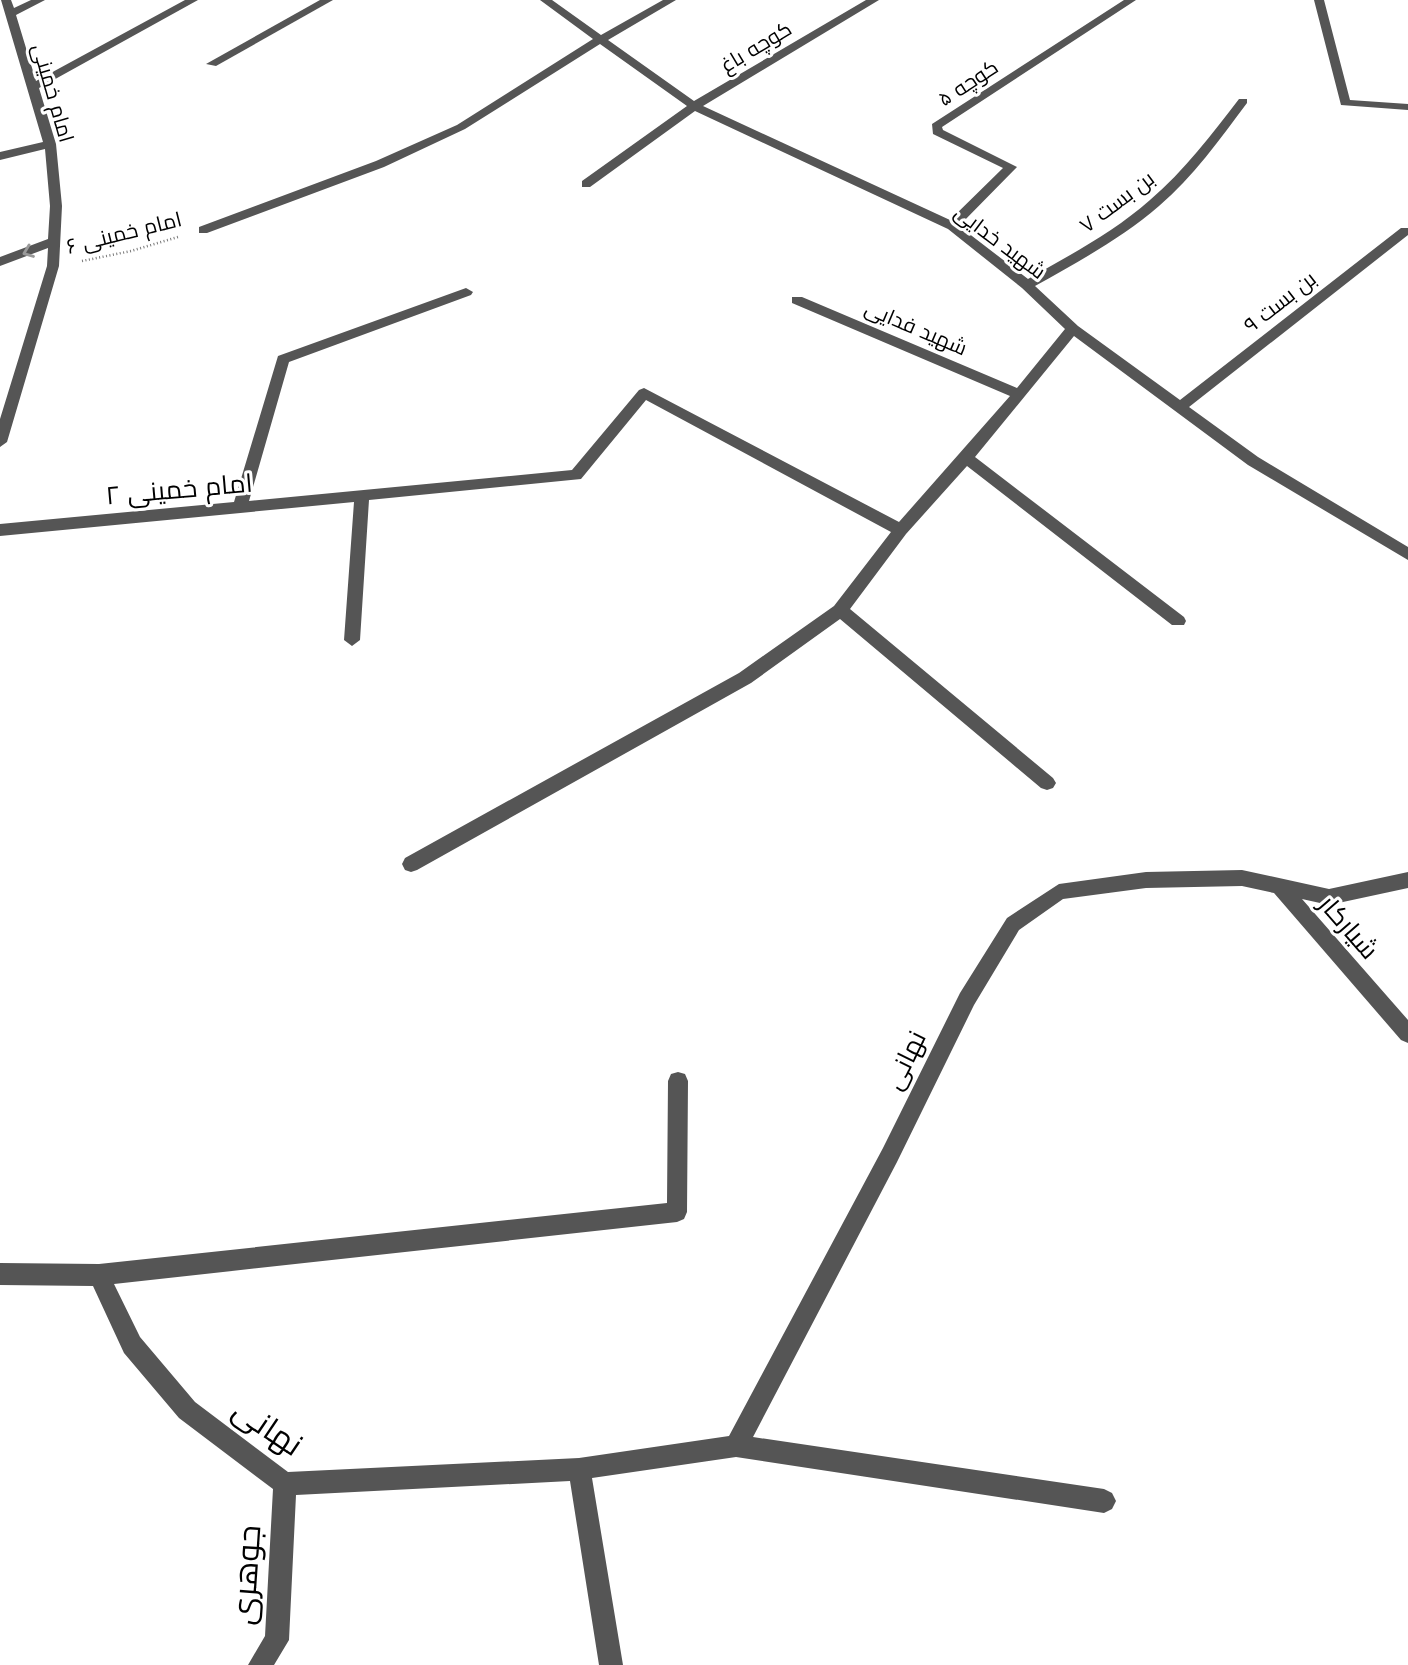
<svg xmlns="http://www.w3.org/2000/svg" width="1408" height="1665" font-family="Jost,Cairo,sans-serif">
<rect width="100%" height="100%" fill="#fff"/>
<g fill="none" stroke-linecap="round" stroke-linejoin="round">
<!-- path -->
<path stroke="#777" stroke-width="2.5" stroke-dasharray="1 2.5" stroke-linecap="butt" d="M82 261 131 251 178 237"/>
<!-- minor -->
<g fill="#555" fill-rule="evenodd">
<path d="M1 0H11L14 8 31 0H45L16 15 36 81 185 0H198L39 88 56 144 62 206 59 266 7 442 0 447V419L47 266 48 248 0 266V257L48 239 50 206 45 149 0 160V152L43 142Z"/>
<path d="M320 0H333L216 66 206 64Z"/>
<path d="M540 0H552L601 35 663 0H676L608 40 694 101 866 0H879L703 106 950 220 1003 168 933 134 932 124 1124 0H1136L942 127 943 130 1017 167 959 226 1028 279C1070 255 1114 232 1150 200 1184 171 1212 134 1239 99H1247V103C1220 139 1193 177 1159 206 1122 238 1078 262 1035 286L1078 326 1180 400 1401 228H1408V235L1189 407 1258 457 1408 547V560L1248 465 1074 336 975 457 1184 617 1186 621 1184 625H1172L967 466 906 534 850 609 1053 778 1056 783 1053 788 1047 790 1041 788 840 619 751 683 417 870 411 872 405 870 402 864 405 858 739 673 834 606 891 532 646 400 581 479 369 500 360 640 352 646 344 640 354 502 0 536V524L234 502 278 356 466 288 473 292 471 295 289 362 249 501 572 470 639 390 644 388 899 522 1010 396 792 303V297H802L1017 388 1065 329 1022 288 948 229 695 111 590 187H582V181L687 106 600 44 465 129 384 167 207 233H199V227L376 161 457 125 593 39Z"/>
<path d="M1314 0H1324L1350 100 1408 104V110L1341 105Z"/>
<path d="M1242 870 1329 889 1408 872V888L1329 905 1302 899 1408 1020V1043L1401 1040 1274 893 1242 886 1146 888 1063 899 1019 930 974 1005 897 1162 753 1437 1104 1489 1112 1493 1116 1501 1112 1509 1104 1513 736 1457 592 1478 623 1665H599L570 1481 296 1495 289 1640 274 1665H248L265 1636 273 1489 179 1418 124 1353 93 1286 0 1285V1263L99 1264 667 1203 668 1081 671 1074 678 1072 685 1074 688 1081 687 1212 684 1219 677 1222 114 1284 140 1337 195 1402 288 1472 579 1458 729 1436 883 1148 960 993 1007 918 1059 884 1146 872Z"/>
</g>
</g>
<!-- one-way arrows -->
<defs><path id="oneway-chevron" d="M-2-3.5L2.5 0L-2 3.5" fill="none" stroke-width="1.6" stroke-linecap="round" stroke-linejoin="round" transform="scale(1.75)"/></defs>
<use stroke="#999" href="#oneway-chevron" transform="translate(28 252) rotate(159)"/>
<g text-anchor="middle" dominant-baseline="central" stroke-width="6" stroke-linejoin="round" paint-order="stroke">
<!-- far-street labels -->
<g font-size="21" fill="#000" stroke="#fff">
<text transform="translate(756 47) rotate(-31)">کوچه باغ</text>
<text transform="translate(968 83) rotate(-33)">کوچه ۵</text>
<text transform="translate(53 93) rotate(74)">امام خمینی</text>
<text transform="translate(1117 202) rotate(-37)">بن بست ۷</text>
<text transform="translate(124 233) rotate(-14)">امام خمینی ۶</text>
<text transform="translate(1000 242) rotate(37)">شهید خدایی</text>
<text transform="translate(1280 302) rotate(-38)">بن بست ۹</text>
<text transform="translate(916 328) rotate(23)">شهید فدایی</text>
</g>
<!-- street labels -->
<g font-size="26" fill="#000" stroke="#fff">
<text transform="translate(179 489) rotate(-5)">امام خمینی ۲</text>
<text transform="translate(1349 927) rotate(49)">شیارکار</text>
<text transform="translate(905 1060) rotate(-64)">نهانی</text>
</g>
<!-- near-street labels -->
<g font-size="32" fill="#000" stroke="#fff">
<text transform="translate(268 1427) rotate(34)">نهانی</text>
<text transform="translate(246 1575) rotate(-86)">جوهری</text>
</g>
</g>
</svg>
